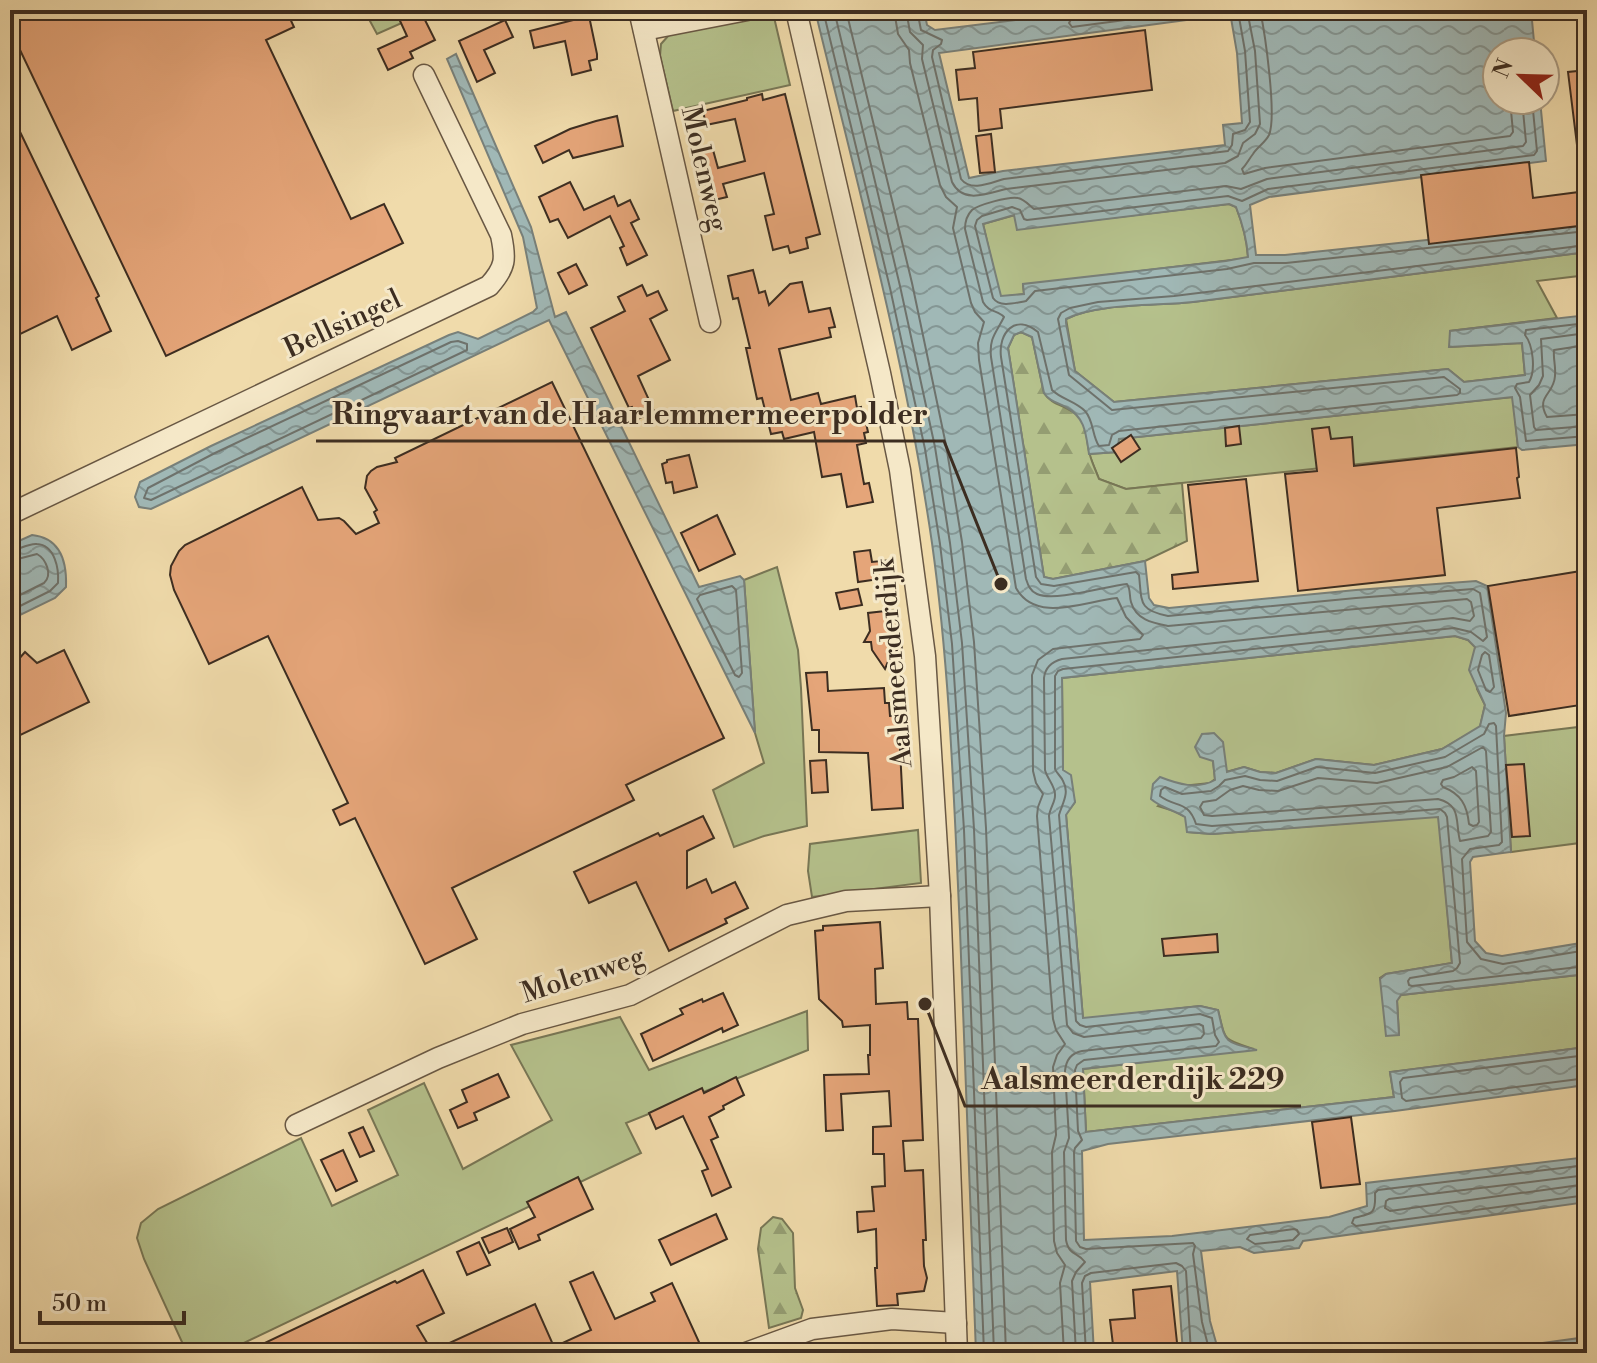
<svg xmlns="http://www.w3.org/2000/svg" width="1597" height="1363" font-family="'Libre Bodoni',serif">
<defs>
<pattern id="forest-firs" width="22" height="20" patternUnits="userSpaceOnUse" patternTransform="scale(2)"><rect width="22" height="20" fill="#b5c18c"/><path d="M5 1l3.5 6h-7zM16 11l3.5 6h-7z" fill="#949d72"/></pattern>
<pattern id="water-waves" width="16" height="10" patternUnits="userSpaceOnUse" patternTransform="scale(2)"><rect width="16" height="10" fill="#a0b8b6"/><path d="M0 5q4-4 8 0t8 0" fill="none" stroke="#849694"/></pattern>
</defs>
<rect width="100%" height="100%" fill="#f0dbab"/>
<filter id="stains"><feTurbulence type="fractalNoise" baseFrequency=".0025" numOctaves="4"/><feColorMatrix values="0 0 0 0 .2 0 0 0 0 .09 0 0 0 0 .02 0 0 0 .5 -.17"/></filter>
<radialGradient id="worn" r=".72"><stop offset=".6" stop-color="#630" stop-opacity="0"/><stop offset="1" stop-color="#630" stop-opacity=".3"/></radialGradient>
<!-- green -->
<g fill="#b5c18c" stroke="#787756" stroke-width="2">
<path d="M364 10H431L377 34Z"/>
<path d="M773 13 790 85 673 111 660 56 661 44 669 35Z"/>
<path d="M1229 204 1236 207C1243 225 1247 239 1248 258L1023 285 1024 294 1000 297 983 224 1015 215 1018 229Z"/>
<path d="M1587 252V275L1537 281 1557 318 1450 331V347L1522 343 1525 375 1464 382 1448 369 1114 402 1075 371 1066 319C1096 303 1158 306 1193 302 1324 285 1456 269 1587 252Z"/>
<path d="M1513 397 1518 447 1126 489 1099 479 1089 454 1117 452 1118 439Z"/>
<path d="M777 567 798 650 801 688 807 826 764 836 734 847 713 790 764 763 755 733 744 580Z"/>
<path d="M1455 636 1468 640 1475 647 1477 689 1485 705 1480 727 1442 749 1374 765 1316 759 1276 773 1260 772 1244 767 1226 772 1213 761 1215 779 1210 783 1182 786 1158 806 1174 811 1186 817 1188 832 1212 834 1439 816 1452 963 1386 974 1380 978 1399 1035 1397 1000 1401 995 1587 974V1047L1390 1072 1394 1097 1086 1132 1083 1069 1254 1049C1222 1039 1226 1042 1218 1010L1200 1006 1083 1019 1066 814 1075 802 1063 770 1062 678Z"/>
<path d="M1587 726V842L1511 852 1504 736Z"/>
<path d="M918 830 921 883 812 897 808 871 810 844Z"/>
<path d="M807 1011 808 1050 626 1123 641 1153 223 1353H187L144 1259 137 1238 141 1223 158 1209 301 1138 332 1206 398 1175 368 1110 424 1083 463 1169 552 1120 511 1045 620 1017 649 1070Z"/>
</g>
<!-- forest -->
<g fill="url(#forest-firs)" stroke="#787756" stroke-width="2">
<path d="M1021 332 1032 337 1044 393C1052 406 1070 406 1080 418 1088 428 1086 443 1090 455 1092 463 1096 471 1099 479L1126 489 1182 483 1187 541 1145 561 1053 579 1044 577 1008 348 1014 335Z"/>
<path d="M773 1217 782 1219 793 1233 795 1288 803 1310 801 1318 769 1328 758 1249 761 1228Z"/>
</g>
<!-- water -->
<g fill="url(#water-waves)" stroke="#78807a" stroke-width="2" fill-rule="evenodd">
<path d="M815 10H924L927 25 935 30 1097 10H1531L1535 52H1497V100H1540L1546 161 1269 197 1250 205 1256 255H1285L1587 223V252C1456 269 1324 285 1193 302 1158 306 1096 303 1066 319V323L1075 371 1114 402 1448 369 1464 382 1525 375 1522 343 1449 347 1450 331 1587 315V339L1583 340 1587 371V444L1522 450 1518 447 1512 397 1119 439 1117 452 1089 454C1086 434 1085 417 1066 407 1057 402 1050 402 1044 393L1032 337 1021 332 1014 335 1008 348 1044 577 1053 579 1145 561 1149 598 1154 605 1169 608 1356 590 1476 581 1487 586 1506 713 1504 736 1511 852 1473 857 1470 862 1475 941 1486 953 1502 956 1587 942V974L1401 995 1397 1001 1399 1035 1386 1036 1380 979 1386 974 1452 963 1438 817 1212 834 1187 832 1185 817C1174 810 1161 808 1151 799L1153 784 1160 777C1178 784 1197 790 1215 780L1213 761 1200 757 1195 747 1202 734 1214 733 1223 742 1227 772 1244 767 1260 772 1276 773 1316 759 1374 765 1442 749 1480 726 1485 705 1469 670 1475 647 1468 640 1455 636 1062 678 1063 770 1071 775 1075 802 1066 815 1083 1018 1200 1006 1218 1010C1226 1043 1222 1041 1257 1050L1083 1069 1086 1132 1394 1097 1390 1072 1587 1047V1085L1395 1111 1108 1144 1082 1151 1084 1240 1172 1236 1329 1217 1367 1206 1366 1183 1587 1157V1202L1303 1241 1299 1248 1254 1253 1240 1247 1201 1251 1210 1321 1219 1353H1183L1177 1271 1090 1282 1094 1353H976C970 1212 965 1071 960 930 954 801 950 671 932 543 906 363 858 187 815 10ZM1231 18 1237 53 1242 123 1223 125 1225 145 1003 171 969 178 939 53 1194 19ZM1229 204 1236 207C1243 225 1247 239 1248 257L1226 261 1023 284 1024 294 1001 296 983 224 1014 215 1017 230Z"/>
<path d="M456 54 531 227 555 317 566 312 699 587 740 576 744 580 755 733 549 320 151 509 139 507 135 497 140 482 211 446 449 335 458 332 478 339 533 312 537 308 523 237 447 59Z"/>
<path d="M32 535C61 538 67 562 66 587L55 598 10 620V545Z"/>
<path d="M1587 1337V1353H1465H1468Z"/>
</g>
<g fill="none" stroke-linecap="round" stroke-linejoin="round">
<!-- shore -->
<g stroke="#6e726c" stroke-width="2">
<path d="M823 10 890 288 925 449 940 544 952 644 964 830 984 1353"/>
<path d="M834 10 900 286 935 447 950 543 962 643 974 829 994 1353"/>
<path d="M846 10 912 283 946 445 962 542 974 642 986 828 1006 1353"/>
<path d="M894 10 898 34 909 50 910 63 940 185 946 197 957 207 953 228 971 303 975 312 984 322 978 343 979 360 1016 588C1036 624 1085 601 1117 598L1126 617 1143 635 1140 639 1053 649 1038 660 1032 675 1033 771 1036 783 1043 794 1038 807 1037 816 1053 1019 1056 1030 1065 1044 1057 1055 1053 1067 1056 1135 1052 1152 1054 1241 1057 1253 1065 1265 1060 1283 1064 1353"/>
<path d="M906 10 910 32 923 45 922 59 952 182C963 204 986 194 1006 189L1225 163 1238 156 1243 143 1255 134 1260 124 1255 51 1247 10"/>
<path d="M917 10 921 30 942 40 941 44 933 50 932 57 961 179C971 192 990 183 1004 179L1228 151 1232 145 1233 134 1245 130 1250 122 1245 51 1239 17 1232 10"/>
<path d="M1074 10 1073 16 1069 23 1072 27 1193 11 1222 10"/>
<path d="M1260 10C1265 33 1277 116 1269 135 1265 143 1257 147 1253 154 1249 159 1247 164 1242 169L1244 174 1265 168 1510 136 1513 132 1510 100"/>
<path d="M1532 100 1537 151 1534 155 1268 189 1242 201 1228 196 1027 220 1024 219 1020 210 1012 207 982 216 977 220 975 226 993 298C1000 308 1015 303 1026 301L1035 291 1227 269 1254 263H1286L1587 231"/>
<path d="M1587 323 1526 330 1525 335C1533 345 1536 370 1529 382L1517 384 1515 388 1520 397 1526 441 1587 436"/>
<path d="M1587 333 1541 339 1543 376 1539 385 1530 395 1534 427 1536 430 1587 426"/>
<path d="M458 341 467 344V350L151 500 144 498 148 488 215 453 451 342Z"/>
<path d="M1587 345 1554 350C1553 358 1556 367 1555 376 1554 395 1535 396 1547 417L1587 414"/>
<path d="M10 551C19 550 28 543 37 544 55 545 59 569 58 583L50 591 10 611"/>
<path d="M10 561 37 554C46 559 53 575 44 583L10 600"/>
<path d="M732 586 736 590 742 673 739 677 735 675 697 599 700 595Z"/>
<path d="M1485 652 1489 655 1494 687 1490 692 1486 690 1478 670 1482 655Z"/>
<path d="M1483 747 1486 751 1491 832 1488 836 1460 841C1455 822 1462 805 1438 799L1212 816 1204 815 1200 807 1203 802 1216 800 1230 790 1243 786 1259 790 1278 791 1318 778 1377 783 1447 767Z"/>
<path d="M1472 767 1476 771 1479 822 1477 825 1473 826 1469 824C1467 805 1461 794 1443 787L1441 784 1443 780 1454 777Z"/>
<path d="M1587 950 1503 964 1481 959 1467 942 1462 859 1470 849 1499 845 1502 842 1496 726 1494 723 1489 724 1484 734 1445 757 1375 773 1317 767 1277 781 1260 780 1245 776 1225 780 1219 786 1211 791 1182 794 1165 787 1161 790 1160 796C1176 808 1188 800 1196 824L1212 826 1440 809 1445 813 1447 817 1460 963 1457 968 1453 971 1410 978 1408 981 1409 985 1412 986 1587 966"/>
<path d="M1587 1055 1403 1078 1400 1082 1402 1098 1406 1101 1587 1078"/>
<path d="M1587 1165 1378 1190 1375 1193C1376 1214 1373 1213 1354 1218L1352 1223 1356 1226 1587 1195"/>
<path d="M1587 1175 1389 1199 1386 1201 1385 1208 1390 1211 1587 1184"/>
<path d="M1294 1229 1297 1230 1299 1234 1293 1240 1255 1244 1247 1239 1250 1235Z"/>
<path d="M1076 1353 1072 1281 1076 1272 1085 1262C1078 1252 1069 1256 1066 1240L1064 1152 1069 1138 1065 1071C1066 1060 1071 1053 1082 1051L1201 1038 1204 1034 1203 1026 1199 1024 1084 1037 1073 1033 1067 1025 1049 816C1050 808 1055 802 1055 796 1056 786 1047 779 1045 770L1044 678C1045 668 1051 662 1062 659L1453 618 1470 621 1474 616 1471 602 1467 599 1168 626C1153 623 1136 620 1131 602 1129 595 1131 590 1127 584 1106 586 1055 602 1037 594 1030 591 1028 585 1026 579L991 357C989 338 996 333 1004 317 998 310 989 313 983 302L965 229C965 222 966 216 972 210 978 205 1009 196 1018 198 1024 199 1029 205 1034 209L1226 186 1241 189 1267 179 1523 146 1526 142 1522 100"/>
<path d="M1086 1353 1082 1283 1085 1276 1091 1273 1176 1263 1182 1266 1186 1271 1191 1353"/>
<path d="M1210 1353 1202 1322 1193 1254 1195 1246 1193 1243 1086 1249 1080 1247 1076 1241 1074 1152 1075 1148 1082 1140 1078 1131 1075 1070 1077 1065 1084 1060 1216 1046 1219 1042 1215 1035 1212 1018 1200 1014 1086 1027 1080 1025 1076 1021 1059 815C1062 804 1070 793 1063 781 1061 776 1057 774 1055 769V676L1058 671 1063 669 1454 628 1471 632 1483 641 1487 637 1480 593 1473 589 1356 598 1168 616C1138 610 1142 602 1139 575L1136 572 1054 586 1041 584 1036 577 1001 357C998 333 1015 313 1038 332L1052 390C1061 399 1075 401 1085 411 1094 421 1092 436 1099 446L1109 445 1112 435 1119 431 1457 395 1460 393V389L1444 377 1112 410 1069 375 1058 319 1061 313 1070 308 1098 302 1174 296 1587 245"/>
</g>
</g>
<!-- building -->
<g fill="#e5a579" stroke="#3c2d21" stroke-width="2">
<path d="M10 10H286L294 27 266 40 351 219 384 204 403 243 166 356 10 29Z"/>
<path d="M395 10H420L435 40 410 52 413 58 388 70 378 49 407 36Z"/>
<path d="M589 16 597 54V59L589 61 591 70 572 75 565 41 534 48 530 31Z"/>
<path d="M505 20 513 37 484 50 495 73 477 82 459 41Z"/>
<path d="M1145 30 1152 90 1000 109 1002 128 979 131 977 98 959 100 956 70 975 68 973 52Z"/>
<path d="M1587 70V144L1577 145 1568 72Z"/>
<path d="M762 94 763 100 785 94 820 234 806 238 808 248 790 253 788 246 773 250 765 216 774 214 764 173 723 184 727 197 710 201 697 153 713 150 718 168 745 161 735 119 706 125 703 111 747 100V98Z"/>
<path d="M10 111 99 296 96 298 111 331 72 350 57 316 10 339Z"/>
<path d="M617 116 623 146 573 158 569 150 543 163 535 146 570 129 596 121Z"/>
<path d="M991 134 995 172 980 173 976 136Z"/>
<path d="M1529 162 1533 198 1587 191V225L1429 244 1421 175Z"/>
<path d="M570 182 584 210 614 196 618 206 630 200 639 219 631 223 647 255 627 265 620 248 624 246 610 216 568 238 558 219 550 222 539 197Z"/>
<path d="M576 264 587 285 569 294 558 273Z"/>
<path d="M753 270 759 293 765 291 769 305 790 284 802 282 809 312 830 308 835 327 829 328 831 337 779 349 791 400 818 393 821 404 855 396 857 408 861 407 862 414H864L868 432 864 433 866 443 857 445 864 484 869 483 873 502 847 507 841 474 822 477 814 432 784 439 782 432 771 434 762 398 757 399 746 348H750L738 298 733 299 728 276Z"/>
<path d="M642 285 647 296 658 291 667 310 650 319 670 360 638 376 654 411 638 419 632 407 629 408 591 328 625 311 618 297Z"/>
<path d="M552 382 724 738 626 785 634 800 452 888 477 939 425 964 355 818 340 825 333 810 348 803 268 636 209 664 174 590 170 575 171 566 179 551 185 545 302 487 318 520 339 518 344 521 356 534 379 523 374 512 377 510 365 488 367 476 371 471 377 467 397 462 395 458Z"/>
<path d="M1239 426 1241 444 1226 446 1225 428Z"/>
<path d="M1329 427 1331 439 1352 437 1354 466 1516 448 1519 477 1517 478 1520 498 1437 508 1445 575 1298 591 1285 474 1317 471 1312 429Z"/>
<path d="M1131 435 1140 449 1121 462 1112 448Z"/>
<path d="M689 455 697 487 674 493 672 482 666 483 662 464 667 462V460Z"/>
<path d="M1246 479 1258 581 1173 589 1172 575 1198 572 1188 485Z"/>
<path d="M717 515 735 554 699 571 681 533Z"/>
<path d="M870 550 872 562 891 560 893 577 858 582 854 552Z"/>
<path d="M1587 570V704L1509 716 1488 586Z"/>
<path d="M858 589 862 605 840 609 836 593Z"/>
<path d="M894 610 897 626H899L902 650 892 652 885 669 872 650 871 642H864L870 631 868 613Z"/>
<path d="M64 650 89 702 10 740V669L25 652 37 663Z"/>
<path d="M827 672 828 691 884 688 885 703H889L890 716 908 715 910 748 900 749 903 808 872 810 868 753 819 752V730H812L806 673Z"/>
<path d="M826 760 828 792 812 793 810 761Z"/>
<path d="M1524 764 1530 836 1512 837 1506 765Z"/>
<path d="M703 816 714 838 687 851V888L706 879 712 893 735 882 748 908 725 919 727 923 669 951 636 882 589 903 574 872 658 833 660 836Z"/>
<path d="M880 922 883 968 875 969 876 1004 907 1002 908 1019H918L923 1140 903 1141 905 1171 923 1170 926 1240H923L924 1266 927 1278 924 1291 897 1294 898 1305 877 1306 875 1268H877L876 1229 858 1232 857 1212 874 1211 872 1187 885 1186 884 1154H873V1127L891 1126 889 1091 841 1094 843 1130 826 1131 824 1075 869 1074 868 1055H870V1025L843 1027 842 1021 819 999 815 931 823 930V926Z"/>
<path d="M1217 934 1218 952 1164 956 1162 939Z"/>
<path d="M723 993 738 1025 723 1032 722 1028 653 1061 641 1034 683 1014 680 1009 702 999 703 1002Z"/>
<path d="M498 1074 509 1097 474 1113 477 1120 458 1128 450 1110 467 1102 462 1090Z"/>
<path d="M736 1077 744 1095 723 1106 724 1109 709 1117 718 1137 711 1140 731 1187 712 1196 702 1171 708 1169 683 1116 656 1129 649 1113 702 1088 704 1093Z"/>
<path d="M1351 1117 1360 1184 1321 1188 1312 1122Z"/>
<path d="M363 1127 374 1151 360 1157 349 1133Z"/>
<path d="M343 1150 357 1181 336 1191 321 1160Z"/>
<path d="M578 1177 593 1209 538 1235 540 1240 519 1249 510 1229 535 1217 527 1202Z"/>
<path d="M716 1214 727 1239 671 1265 659 1240Z"/>
<path d="M507 1228 513 1242 489 1253 482 1238Z"/>
<path d="M479 1242 490 1265 467 1275 457 1252Z"/>
<path d="M423 1270 444 1313 417 1326 432 1351 535 1304 554 1347 591 1330 570 1282 593 1272 615 1319 655 1301 651 1293 672 1283 704 1353H244L395 1281 397 1283Z"/>
<path d="M1171 1286 1178 1352 1114 1353 1110 1320 1135 1318 1133 1290Z"/>
</g>
<g fill="none" stroke-linecap="round" stroke-linejoin="round">
<!-- street casing -->
<g stroke="#695844" stroke-width="23">
<g id="street">
<path d="M639 10 710 322"/>
<path d="M796 10 880 373 900 470 925 656 940 896 957 1353"/>
<path d="M644 30 747 10"/>
<path d="M10 514 489 286C506 267 506 259 501 235L424 75"/>
<path d="M296 1125 438 1058 522 1024 630 995 787 915 846 901 940 896"/>
<path d="M746 1353 812 1329 892 1319 956 1323"/>
</g>
</g>
<!-- street -->
<use href="#street" stroke="#f5e8c8" stroke-width="20"/>
</g>
<g text-anchor="middle" dominant-baseline="central" stroke-width="6" stroke-linejoin="round" paint-order="stroke">
<!-- street labels -->
<g font-size="28" fill="#3c2d21" stroke="#f5e8c8">
<text transform="translate(704 169) rotate(77)">Molenweg</text>
<text transform="translate(343 324) rotate(-25)">Bellsingel</text>
<text transform="translate(894 663) rotate(-95)">Aalsmeerderdijk</text>
<text transform="translate(583 975) rotate(-18)">Molenweg</text>
</g>
</g>
<!-- callouts -->
<path fill="none" stroke="#3c2d21" stroke-width="3" d="M1001 584L944 441H316M925 1004L965 1106H1301"/>
<g fill="#3c2d21" stroke="#f5e8c8" stroke-width="3">
<circle cx="1001" cy="584" r="8"/>
<circle cx="925" cy="1004" r="8"/>
</g>
<g font-size="30" text-anchor="middle" font-weight="bold" fill="#3c2d21" stroke="#f5e8c8" stroke-width="6" stroke-linejoin="round" paint-order="stroke">
<text x="630" y="424">Ringvaart van de Haarlemmermeerpolder</text>
<text x="1133" y="1089">Aalsmeerderdijk 229</text>
</g>
<!-- margin -->
<rect width="1597" height="1363" fill="none" stroke="#f0dbab" stroke-width="40"/>
<rect x="12" y="12" width="1573" height="1339" fill="none" stroke="#3c2d21" stroke-width="4"/>
<rect x="20" y="20" width="1557" height="1323" fill="none" stroke="#3c2d21" stroke-width="2"/>
<!-- north arrow -->
<g transform="translate(1521 76) rotate(293)"><circle r="38" fill="#f5e8c8" stroke="#ab9d85" stroke-width="2"/>
<path d="M0-6L14 30L0 20L-14 30Z" fill="#8f2418"/>
<text y="-12" font-size="22" font-weight="bold" text-anchor="middle" fill="#3c2d21">N</text>
</g>
<!-- scale -->
<path d="M40 1311v12h144v-12" fill="none" stroke="#3c2d21" stroke-width="4"/>
<text x="52" y="1311" font-size="24" fill="#3c2d21" stroke="#f5e8c8" stroke-width="6" paint-order="stroke">50 m</text>
<rect width="100%" height="100%" filter="url(#stains)"/>
<rect width="100%" height="100%" fill="url(#worn)"/>
</svg>
